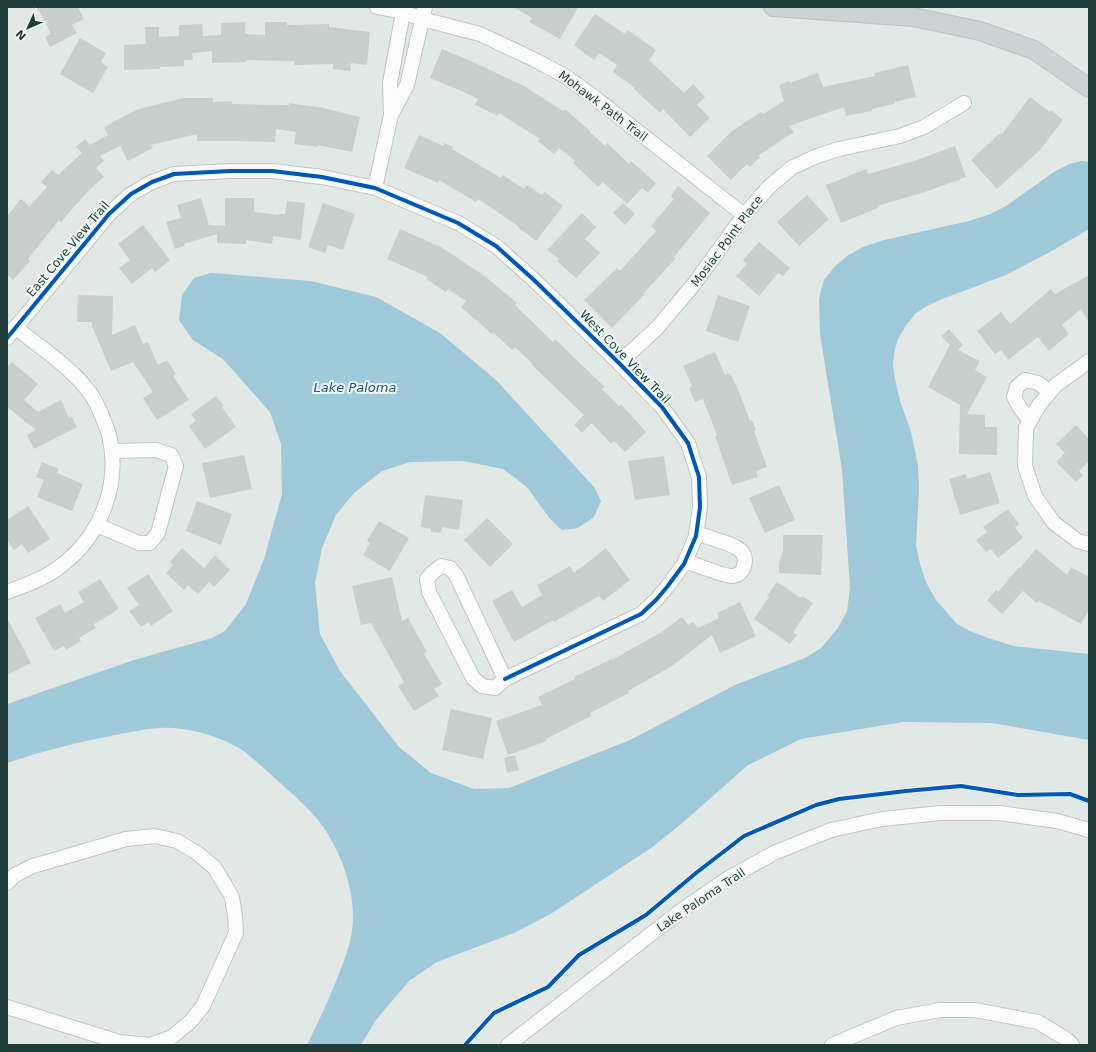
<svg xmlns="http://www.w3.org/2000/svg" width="1096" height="1052" font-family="'DejaVu Sans',sans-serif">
<rect width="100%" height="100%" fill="#e2e8e6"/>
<!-- water -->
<path fill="#a0c9d9" d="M1081 161 1089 162V229L1050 252 1006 275 942 299 925 307 915 314 905 327 898 339 894 353 893 365 894 374 900 401 911 432 918 465 919 490 916 546 920 564 926 582 936 600 957 624 970 631 988 638 1014 646 1089 654V740L992 723 903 722 801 739 748 765 680 825 651 848 549 915 514 933 437 962 409 981 376 1020 361 1045H307C318 1022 329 1000 338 976 344 961 350 946 352 930 357 893 341 849 318 820 306 805 291 793 277 780 267 771 256 761 245 752 227 739 195 729 172 728 153 727 133 732 115 735 78 742 43 751 7 763V704L134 660 212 638 225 631 246 604 264 559 282 494 281 444 270 412 223 359 193 340 179 320 182 295 194 278 211 273 311 281 376 297 440 333 496 380 594 487 601 501 594 517 578 528 562 530 550 519 527 487 503 469 463 461 410 462 382 471 354 493 336 515 322 548 315 583 320 634 340 671 392 738 399 747 431 773 474 789 509 788 630 740 735 685 805 658 821 648 838 628 847 611 850 588 842 470 820 334 819 300 822 286 824 280 835 266 847 256 863 247 884 240 969 221 991 214 1006 206 1054 172 1069 164Z"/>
<!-- building -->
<g fill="#c9cfcd">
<path d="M37 7H78L84 19 72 25 77 33 50 47 45 37 51 34Z"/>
<path d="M513 7H578L560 39 529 22 532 18Z"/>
<path d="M595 14 625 34 628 30 656 50 649 60 684 93 693 84 705 97 697 105 710 118 690 137 663 109 660 113 634 89 635 88 613 72 617 65 599 53 594 60 574 45Z"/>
<path d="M245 22V34L265 35V22H287V25L329 24V27L370 32 367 65 351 63 350 71 333 69V64L294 65V61L246 60V62L212 63V51L192 53 193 60H184V66L160 67V69L124 70V45L146 44 145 27H159V37L179 36V25L202 24 203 36 221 35V23Z"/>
<path d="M80 38 106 53 101 62 108 67 93 93 60 74Z"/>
<path d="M442 49 471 61 524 86 563 111 565 109 589 130V131L605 146 607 143 629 164 631 161 656 183 648 193 642 188 627 204 603 182 598 187 573 163 575 161 559 148 554 154 538 141 540 139 499 113 498 116 475 105 478 99 464 92 430 78Z"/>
<path d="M908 65 916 97 894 102V104L872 109V111L846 116 844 107 789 126 794 132 758 156 760 157 750 167 747 164 731 180 707 156 732 131 761 112 763 114 784 101 779 85 789 81 790 83 818 73 823 87 875 76 874 73Z"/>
<path d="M1030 97 1050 112 1051 110 1063 120 1040 150 997 189 971 160 1000 133 1002 134Z"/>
<path d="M184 98H213V102L232 101V104L289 105V103L323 108 360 117 352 152 318 145V147L294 144 296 132 276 129 275 142 231 141H197V134L151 145 153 148 128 161 120 146 100 156 104 161 96 168 104 177 88 191 61 222 59 220 28 259 30 261 13 280 7 274V216L21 199 30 206 47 187 41 182 52 170 58 175 82 153 76 147 85 139 90 145 108 135 104 127 138 109Z"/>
<path d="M419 135 443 146 444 143 453 147 452 149 501 178 503 175 524 189 527 185 542 195 545 192 563 206 536 241 518 227V226L478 199 476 202 439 180 438 183 404 168Z"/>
<path d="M955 146 966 177 925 192 877 206 878 208 841 223 826 185 866 169 868 174 914 161Z"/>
<path d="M678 186 710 213 674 257 676 258 643 294 644 295 612 328 584 300 617 268 620 271 656 231 651 226 674 199 671 196Z"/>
<path d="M807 195 829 219 799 246 777 222Z"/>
<path d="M201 198 209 225 225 226V198H254V212L279 215V214H285L287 201 305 203 301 240 273 236 272 244 246 240V244L217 243V234L184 244 185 246 175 249 166 222 181 218 177 205Z"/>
<path d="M323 203 355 214 343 250 328 245 325 253 308 247Z"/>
<path d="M623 203 635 214 625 225 613 213Z"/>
<path d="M582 213 596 227 585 239 600 253 576 278 557 261 559 259 547 250Z"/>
<path d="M143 225 170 260 155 272 152 268 132 284 119 268 130 260 118 244Z"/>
<path d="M400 229 441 247 486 277 517 303 515 305 553 342 555 339 587 370 605 387 602 389 619 406 621 404 646 432 625 452 614 441 611 444 592 423 582 433 574 425 584 415 531 364 532 363 515 347 512 350 493 332 492 334 461 307 466 301 448 289 446 292 426 279 428 277 387 259Z"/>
<path d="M759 242 790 268 783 276 778 273 759 296 736 276 747 264 743 260Z"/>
<path d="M1089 275V323L1081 309 1062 325 1069 334 1049 351 1038 337 1008 360 1001 350 995 354 977 331 1001 312 1010 324 1051 289 1055 294Z"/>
<path d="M78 295 113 296 112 335 135 325 143 344 148 342 158 365 167 360 176 374 173 376 189 400 157 420 143 398 153 392 133 362 111 371 92 326V322H77Z"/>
<path d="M718 295 750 306 738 342 706 331Z"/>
<path d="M949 329 963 345 958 350 980 361 975 370 987 377 967 414 985 415V427H997V455L959 454 960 405 928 387 950 345 941 336Z"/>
<path d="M715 352 725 375 730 373 739 392 750 421 752 420 756 430 754 431 767 467 756 471 758 477 732 485 715 436 717 435 703 399 695 402 689 388 692 386 683 366Z"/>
<path d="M12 362 38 384 24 400 38 412 61 400 69 418 71 416 77 427 34 449 27 435 36 430 7 407V367Z"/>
<path d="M216 396 224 406 222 407 236 427 205 449 189 426 196 421 191 414Z"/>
<path d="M1076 425 1089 439V461L1079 471 1083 475 1076 482 1056 462 1065 453 1056 444Z"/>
<path d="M244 455 252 489 210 498 202 463Z"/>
<path d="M664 456 670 495 635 500 628 461Z"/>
<path d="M42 462 59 469 57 473 83 484 72 511 37 497 44 480 36 477Z"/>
<path d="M990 472 1000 503 960 515 949 479 966 474 967 479Z"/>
<path d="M779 485 795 520 765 533 749 498Z"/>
<path d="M425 495 463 500 459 530 442 527 441 533 431 532V529L421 527Z"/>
<path d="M197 501 232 514 221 545 186 531Z"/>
<path d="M28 506 50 539 28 553 22 544 14 550 7 540V520Z"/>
<path d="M1008 509 1019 524 1015 527 1023 538 998 558 991 549 986 552 976 540 987 532 983 527Z"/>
<path d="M487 518 513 544 490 567 464 540Z"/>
<path d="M379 521 409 538 390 571 363 555 370 543 367 541Z"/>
<path d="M783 535H823L821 575 779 573V563L783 551Z"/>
<path d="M182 548 204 568 215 555 230 570 214 587 209 582 198 594 188 585 184 590 166 573 173 565 170 562Z"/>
<path d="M606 548 630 580 603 601 599 596 554 622 553 620 514 642 492 601 512 590 522 607 542 595 537 585 570 566 574 573Z"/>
<path d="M1036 549 1067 575 1071 567 1089 577V609L1081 624 1039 601 1037 603 1023 591 1002 614 987 600 996 590 998 592 1019 567 1020 568Z"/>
<path d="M148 574 173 611 151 626 149 622 141 627 129 611 139 605 127 588Z"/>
<path d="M392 577 402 621 408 618 427 652 424 654 442 684 434 689 439 696 414 711 398 686 404 682 371 623 361 625 352 586Z"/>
<path d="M100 579 119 609 94 624 96 628 79 638 81 641 66 650 64 646 54 651 35 618 60 604 65 613 84 602 78 592Z"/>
<path d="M777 582 801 598 802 596 813 603 793 632 797 635 790 644 754 619 769 597 767 596Z"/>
<path d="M740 602 756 636 720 653 712 635 672 666 628 691 629 693 590 713 591 716 546 739 547 741 508 755 496 721 542 705 538 697 575 679 574 677 612 659V660L660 633 682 617 688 625 693 622 698 628 719 618 717 613Z"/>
<path d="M7 618 31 663 7 675Z"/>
<path d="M451 709 492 718 483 759 442 750Z"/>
<path d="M515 755 519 770 507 773 504 758Z"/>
</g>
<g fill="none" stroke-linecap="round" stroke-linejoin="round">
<!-- minor casing -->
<g stroke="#bfc5c3" stroke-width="16">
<g id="minor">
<path d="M377 7 403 12 422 19 480 34 533 59 565 76 594 97 744 215"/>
<path d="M391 115 390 83 404 7"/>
<path d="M375 188 391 115 407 85 425 7"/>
<path d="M7 338 109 214 131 194 152 182 174 174 230 171H272L322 177 375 188 458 223 496 246 533 279 619 363 662 407 688 443 699 477 700 507 696 536 684 564 667 587 656 600 641 614 505 679"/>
<path d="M1089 361 1056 385 1039 405 1026 428 1025 466 1035 496 1054 523 1078 541 1089 544"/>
<path d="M619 363 657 328 694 284 744 215 769 187 791 168 817 156 839 149 900 136 924 127 964 103"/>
<path d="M1030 421 1020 408 1014 397 1017 387 1025 380 1038 383 1050 392"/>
<path d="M97 525 139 543H150L158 533 176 466 171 455 156 450 112 451"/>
<path d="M685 561C695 564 725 577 733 576 744 575 748 560 742 552 736 544 706 537 696 533"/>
<path d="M441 566 450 568 456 575 505 679 495 688 482 686 473 678 429 592 427 579 432 573Z"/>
<path d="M7 592C26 585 46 578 62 565 101 535 121 484 109 435 108 431 106 426 104 421 101 413 97 404 92 396 74 369 41 348 15 327"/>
<path d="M7 883 15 875 33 866 126 839 155 836 177 841 197 853 214 867 225 885 232 897 235 916 236 933 203 1006 191 1021 172 1037 150 1045 119 1042 7 1007"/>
<path d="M508 1045 682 910 727 879 776 852 831 830 882 819 940 813H999L1057 821 1089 830"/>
<path d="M832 1045 896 1018 940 1010H975L1038 1022 1066 1039 1072 1045"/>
</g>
</g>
<!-- major casing -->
<g stroke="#bbc5c3" stroke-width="20">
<path id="major" d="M773 7 913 17 980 31 1034 50 1089 88"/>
</g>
<!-- minor -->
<use href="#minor" stroke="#fbfcfb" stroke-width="14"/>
<!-- major -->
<use href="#major" stroke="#ccd4d3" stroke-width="18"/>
<!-- cycleway casing -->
<g stroke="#eff8f5" stroke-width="6">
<g id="cycleway">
<path d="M7 338 109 214 131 194 152 182 174 174 230 171H272L322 177 375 188 458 223 496 246 533 279 619 363 662 407 688 443 699 477 700 507 696 536 684 564 667 587 656 600 641 614 505 679"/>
<path d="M465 1045 494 1013 548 987 579 955 646 915 696 873 744 836 816 805 839 799 906 791 961 786 1018 795 1070 794 1089 801"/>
</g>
</g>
<!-- cycleway -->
<use href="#cycleway" stroke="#0057b8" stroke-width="4"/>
</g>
<g text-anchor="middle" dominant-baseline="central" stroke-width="4" stroke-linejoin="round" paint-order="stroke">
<!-- street labels -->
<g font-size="12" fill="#1f3c38" stroke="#eff8f5">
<text transform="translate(603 106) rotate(37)">Mohawk Path Trail</text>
<text transform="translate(727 241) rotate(-53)">Mosiac Point Place</text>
<text transform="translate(68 249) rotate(-50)">East Cove View Trail</text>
<text transform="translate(625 357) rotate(46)">West Cove View Trail</text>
<text transform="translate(701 900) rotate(-34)">Lake Paloma Trail</text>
</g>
<!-- water labels -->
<g font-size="13" font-style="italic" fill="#165b7b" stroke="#eff8f5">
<text x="355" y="387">Lake Paloma</text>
</g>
</g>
<!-- border -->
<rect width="1096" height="1052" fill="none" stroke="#1f3c38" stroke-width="16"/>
<!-- north arrow -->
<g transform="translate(28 28) rotate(225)" stroke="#eff8f5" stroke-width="3" paint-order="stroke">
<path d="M0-3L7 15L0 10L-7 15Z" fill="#1f3c38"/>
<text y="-6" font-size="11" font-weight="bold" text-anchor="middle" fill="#1f3c38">N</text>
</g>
</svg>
